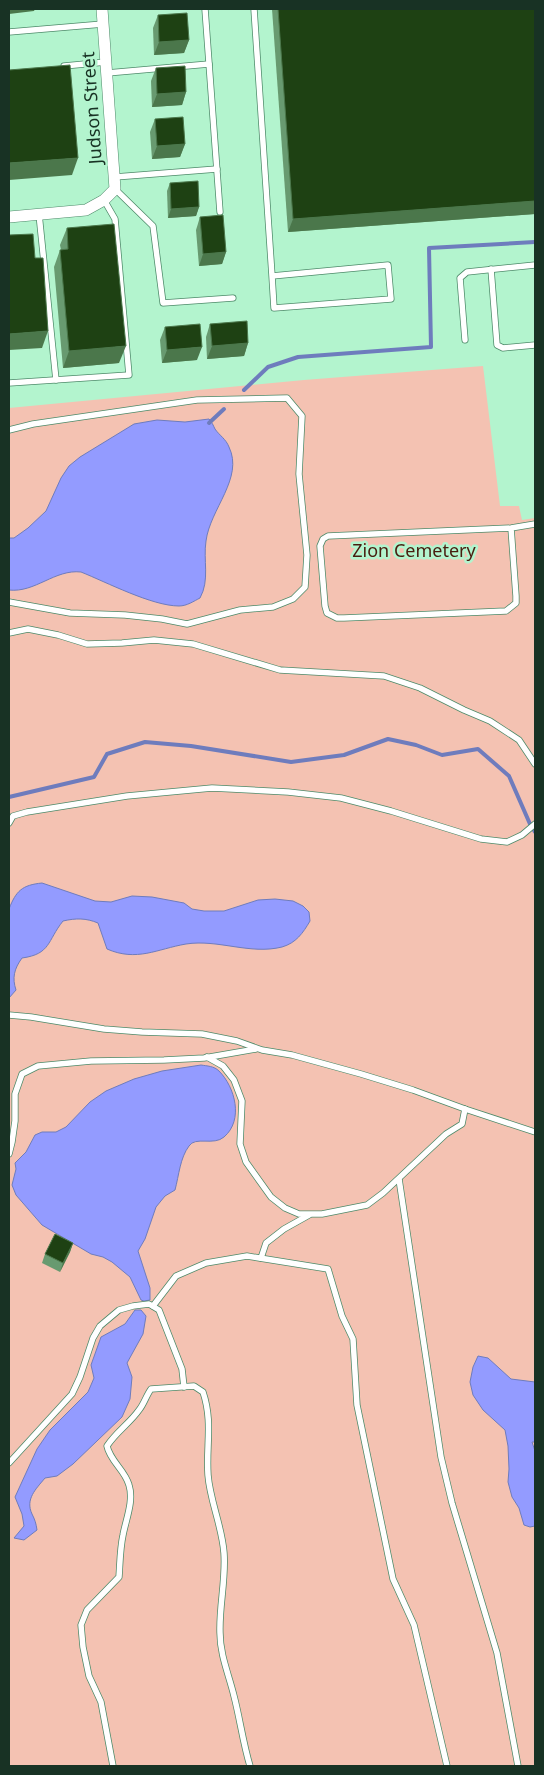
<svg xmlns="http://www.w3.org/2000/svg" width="544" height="1775" font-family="'Noto Sans',sans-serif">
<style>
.green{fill:#f4c2b2}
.water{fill:#939bff;stroke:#6e7cbd}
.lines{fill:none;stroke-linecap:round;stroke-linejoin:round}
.stream{stroke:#6e7cbd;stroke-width:4}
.lane-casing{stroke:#4d8a69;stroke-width:7}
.street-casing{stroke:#4d8a69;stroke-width:12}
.lane{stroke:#fff;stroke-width:5.5}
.street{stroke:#fff;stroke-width:11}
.wall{fill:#689a70}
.shaded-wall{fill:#4b774b}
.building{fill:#1e4113;stroke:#4b774b}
.labels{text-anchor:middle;stroke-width:5;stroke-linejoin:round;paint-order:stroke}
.street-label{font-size:18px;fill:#183224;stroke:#b3f4ce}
.park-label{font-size:18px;fill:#481d0f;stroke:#b3f4ce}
</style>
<rect width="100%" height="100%" fill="#b3f4ce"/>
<path class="green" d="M483 366 500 506H519L522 520 535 518V1766H9V408L304 380Z"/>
<g class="water">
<path d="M209 419C212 422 213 425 215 429 219 435 226 439 229 447 244 478 210 509 206 541 203 560 210 580 200 598 194 601 187 606 179 606 152 606 106 582 81 572 55 569 35 593 9 590V538H14L28 528 46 511 61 478 69 466 80 457 134 424 157 420 185 422Z"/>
<path d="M42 883 95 901 111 902 132 896 152 897 184 903 192 909 204 911H224L258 900 275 899 293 901 303 906 309 912 310 921C303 933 296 943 282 947 250 955 218 939 186 944 157 949 137 962 107 949L98 923C86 918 76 918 63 921 47 941 51 954 22 958 14 969 12 978 16 990L9 998V909C16 891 22 885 42 883Z"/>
<path d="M201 1065C207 1066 214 1066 219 1071 235 1087 244 1120 224 1137 214 1146 195 1136 189 1146 180 1158 179 1175 175 1190L165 1196 156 1207 145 1239 138 1251 150 1288V1300L144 1301 141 1300 130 1277 112 1262 103 1257 91 1254 42 1225 16 1195 12 1185 16 1169 15 1163 26 1152 35 1135 42 1132H56L66 1127 90 1102 106 1091 134 1079 162 1071Z"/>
<path d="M135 1310H141L146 1316 143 1334 127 1363 132 1377 130 1399 122 1417 73 1464 57 1476 45 1478C36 1489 25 1499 32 1514 35 1520 36 1523 37 1530L24 1540 14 1538 24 1526 22 1514 15 1497 37 1449 50 1430 88 1392 94 1378 91 1365 101 1337 125 1324Z"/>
<path d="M478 1356 488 1358 511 1379 535 1382V1442H532L535 1451V1526L530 1527 524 1525 519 1508 512 1497 508 1482 509 1469 508 1446 505 1430 483 1410 473 1395 470 1382 473 1367Z"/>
</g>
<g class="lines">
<g class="stream">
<path d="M244 390 268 367 298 357 431 347 429 248 535 242"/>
<path d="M209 423 224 409"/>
<path d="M9 797 94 777 107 754 145 742 191 746 291 762 344 755 388 739 416 745 442 755 478 749 509 776 530 824 535 832"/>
</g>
<g class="lane-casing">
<g id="lane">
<path d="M205 9 220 212"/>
<path d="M254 9 272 276 274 308 391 299 388 265 272 276"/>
<path d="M9 32 103 24"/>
<path d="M64 66 106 62"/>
<path d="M107 73 209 64"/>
<path d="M115 177 217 169"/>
<path d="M115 189 153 226 163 303 233 298"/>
<path d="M39 214 56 380"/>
<path d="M491 269 497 345 503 348 535 345"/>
<path d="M465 340 460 278 467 272 535 265"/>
<path d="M9 383 129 375 115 219 104 200"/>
<path d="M9 430 33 424 197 400 287 398 302 416 299 474 307 555 305 587 293 599 273 607 240 610 187 624 162 619 125 615 70 613 9 602"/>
<path d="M511 528 516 596V603L506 611 344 618H337L327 613 325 606 320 546 323 539 328 536 511 528 535 524"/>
<path d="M9 633 28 629 58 635 87 644 122 643 154 640 193 644 280 670 384 676 420 688 464 710 490 721 519 740 535 764"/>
<path d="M9 823 13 816 27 812 127 796 212 788 288 792 341 798 391 811 481 839 507 842 522 835 535 824"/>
<path d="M9 1015 31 1017 104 1029 142 1032 202 1034 237 1041 262 1050 292 1055 361 1074 413 1090 465 1109 535 1132"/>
<path d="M207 1057 223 1066 234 1080 242 1101 240 1144 246 1162 271 1197 285 1208 299 1214H322L367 1205 383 1193 446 1134 462 1124 465 1109"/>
<path d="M9 1154 12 1142 15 1121V1094L22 1074 38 1066 91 1061 164 1060 204 1058 256 1049"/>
<path d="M399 1179 441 1457 452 1503 497 1653 518 1766"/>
<path d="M261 1258 266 1243 284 1229 309 1215"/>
<path d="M153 1306 176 1276 206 1263 247 1256 328 1269 342 1316 353 1339 357 1405 393 1579 414 1625 447 1766"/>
<path d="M9 1463 72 1394 80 1377 93 1338 100 1326 119 1310 133 1306 149 1304 159 1310 182 1369 184 1387"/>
<path d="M113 1766 101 1702 89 1676 83 1647 81 1625 87 1610 119 1577C120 1563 120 1549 123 1535 126 1519 134 1501 129 1485 125 1470 110 1461 107 1446 116 1432 130 1423 139 1410 144 1404 146 1396 151 1389L194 1386 203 1392C213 1422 206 1445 208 1475 210 1501 222 1526 224 1553 226 1580 219 1606 220 1633 220 1655 229 1675 234 1696 240 1719 243 1743 250 1766"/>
</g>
</g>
<g class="street-casing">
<path id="street" d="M9 217 86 210 104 200 115 189 102 9"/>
</g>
<use href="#lane" class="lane"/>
<use href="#street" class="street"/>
</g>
<g class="wall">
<path d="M272 9H535V214L288 232Z"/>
<path d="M158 15 189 40 184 53 154 55 153 28Z"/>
<path d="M156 68 186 92 182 105 152 107 151 81Z"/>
<path d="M155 119 185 144 180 157 152 159 150 132Z"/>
<path d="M170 183 199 207 196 216 168 218 167 191Z"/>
<path d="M200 217 226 252 222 264 199 266 196 230Z"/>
<path d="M67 228 119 363 63 368 54 267 60 250H61L60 245Z"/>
<path d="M210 324 248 343 244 356 207 359 206 337Z"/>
<path d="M165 327 197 360 162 363 160 340Z"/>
<path d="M73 1243 70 1252 60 1272 42 1263 45 1254Z"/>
</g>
<g class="shaded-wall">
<path d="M9 9H35L34 11 9 14Z"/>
<path d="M189 40 184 53 154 55 159 42Z"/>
<path d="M186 92 182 105 152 107 157 94Z"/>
<path d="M185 144 180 157 152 159 157 146Z"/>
<path d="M78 158 72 175 9 180V163Z"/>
<path d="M535 201V214L288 232 293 219Z"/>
<path d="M199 207 196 216 168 218 171 209Z"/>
<path d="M226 252 222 264 199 266 203 254Z"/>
<path d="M48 331 42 348 9 350V334Z"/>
<path d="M248 343 244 356 207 359 212 346Z"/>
<path d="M126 346 119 363 63 368 69 351Z"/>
<path d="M202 347 197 360 162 363 167 350Z"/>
<path d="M73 1243 70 1252 60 1272 63 1263Z"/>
</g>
<g class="building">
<path d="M278 9H535V201L293 219Z"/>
<path d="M187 13 189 40 159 42 158 15Z"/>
<path d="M70 65 78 158 9 163V70Z"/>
<path d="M185 66 186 92 157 94 156 68Z"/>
<path d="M183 117 185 144 157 146 155 119Z"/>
<path d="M198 181 199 207 171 209 170 183Z"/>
<path d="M223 215 226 252 203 254 200 217Z"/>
<path d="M114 224 126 346 69 351 60 250 68 249 67 228Z"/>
<path d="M33 234 35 258H43L48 331 9 334V235Z"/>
<path d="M247 321 248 343 212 346 210 324Z"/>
<path d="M200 324 202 347 167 350 165 327Z"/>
<path d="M55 1234 73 1243 63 1263 45 1254Z"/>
</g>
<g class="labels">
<g class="street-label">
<text transform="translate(92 108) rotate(-94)" y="6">Judson Street</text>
</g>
<g class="park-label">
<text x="414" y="557">Zion Cemetery</text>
</g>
</g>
<rect width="544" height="1775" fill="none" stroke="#183224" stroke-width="20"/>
</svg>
